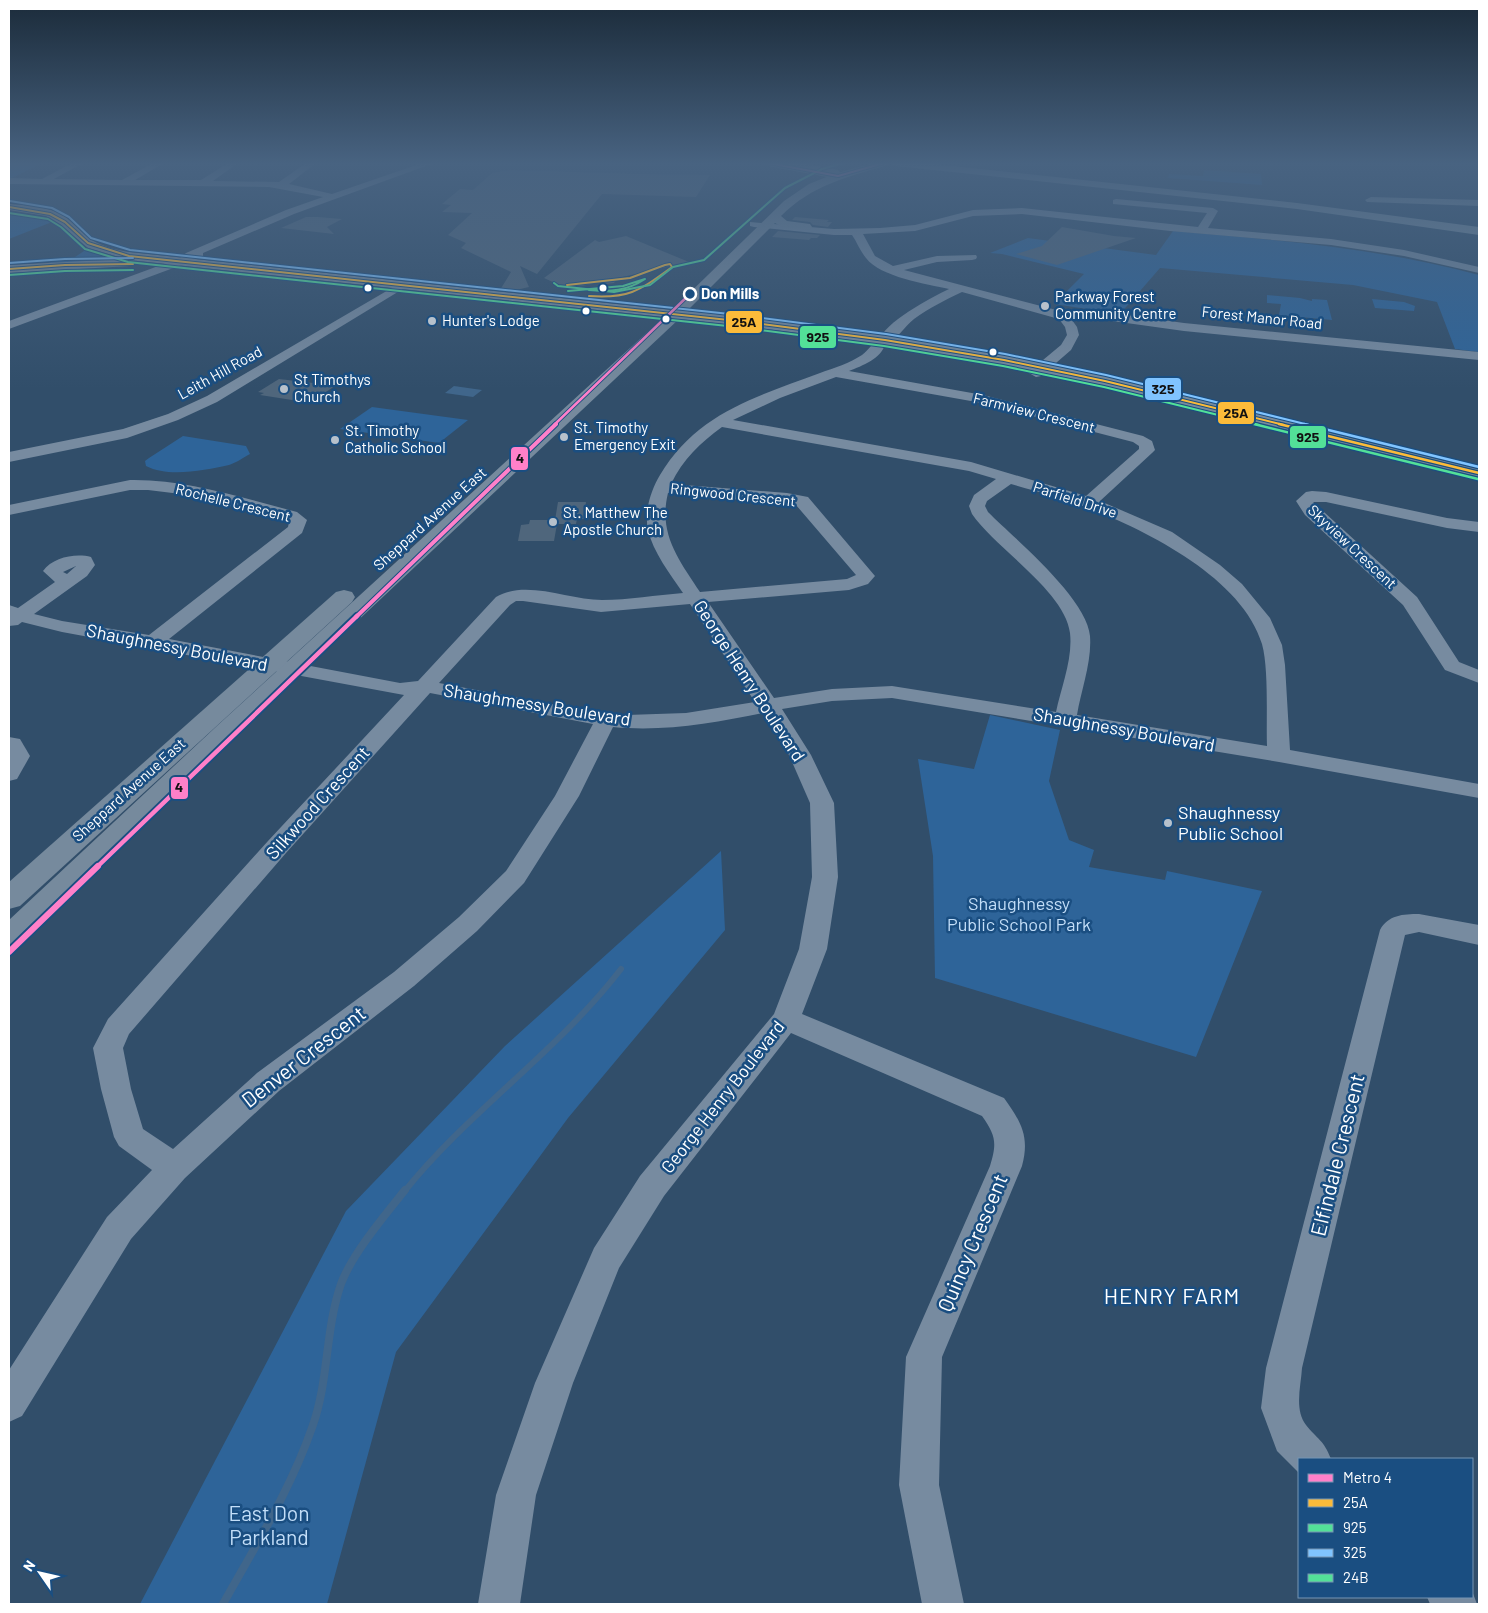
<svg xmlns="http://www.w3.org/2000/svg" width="1488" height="1613" font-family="Barlow,sans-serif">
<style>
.green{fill:#2e6499}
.water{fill:#40668b}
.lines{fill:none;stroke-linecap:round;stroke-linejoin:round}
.stream-far1{stroke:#40668b;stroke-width:6}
.stream{stroke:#40668b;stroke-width:8}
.building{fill:#4f667c}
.minor{fill:#778ba0;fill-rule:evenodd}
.major{fill:#768a9d;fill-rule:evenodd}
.highway{fill:#798ea0;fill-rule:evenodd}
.bus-1-far1-casing{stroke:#1a4e81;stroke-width:4}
.bus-1-casing{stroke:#1a4e81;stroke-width:5}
.bus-2-far1-casing{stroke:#1a4e81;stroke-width:4}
.bus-2-casing{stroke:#1a4e81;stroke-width:5}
.bus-3-far1-casing{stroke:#1a4e81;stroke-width:4}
.bus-3-casing{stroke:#1a4e81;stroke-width:5}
.bus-4-casing{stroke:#1a4e81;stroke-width:4}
.bus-5-casing{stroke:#1a4e81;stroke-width:4}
.bus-1-far1{stroke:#fbbb3a;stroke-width:2}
.bus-1{stroke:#fbbb3a;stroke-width:2.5}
.bus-2-far1{stroke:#53e098;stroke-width:2}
.bus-2{stroke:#53e098;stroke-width:2.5}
.bus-3-far1{stroke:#80c4ff;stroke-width:2}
.bus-3{stroke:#80c4ff;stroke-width:2.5}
.bus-4{stroke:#53e098;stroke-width:2}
.bus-5{stroke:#ff80c5;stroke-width:2}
.metro-1-far3-casing{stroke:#1a4e81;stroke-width:4.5}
.metro-1-far2-casing{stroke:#1a4e81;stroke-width:6}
.metro-1-far1-casing{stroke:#1a4e81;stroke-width:8}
.metro-1-casing{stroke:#1a4e81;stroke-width:10}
.metro-1-far3{stroke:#ff80c9;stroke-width:2.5}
.metro-1-far2{stroke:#ff80c9;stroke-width:4}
.metro-1-far1{stroke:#ff80c9;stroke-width:4.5}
.metro-1{stroke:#ff80c9;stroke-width:6}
.bus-dot{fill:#fff;stroke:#1a4e81;stroke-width:2}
.stop-dot{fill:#1a4e81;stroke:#fff;stroke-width:2.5}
.poi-dot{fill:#b7c1cb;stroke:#1a4e81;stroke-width:2}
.labels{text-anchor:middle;stroke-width:5;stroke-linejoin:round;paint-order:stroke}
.far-stop-label{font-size:15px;font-weight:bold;fill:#fff;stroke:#1a4e81;text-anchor:start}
.far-poi-label{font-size:15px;fill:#fff;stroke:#1a4e81;text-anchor:start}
.far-street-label{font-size:15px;fill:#fff;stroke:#1a4e81}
.street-label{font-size:18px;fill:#fff;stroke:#1a4e81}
.poi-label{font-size:18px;fill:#fff;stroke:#1a4e81;text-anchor:start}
.park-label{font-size:18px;fill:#c3def8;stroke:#1a4e81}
.near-street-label{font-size:21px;fill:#fff;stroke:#1a4e81}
.near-park-label{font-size:21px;fill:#c3def8;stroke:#1a4e81}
.near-neighbourhood-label{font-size:22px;letter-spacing:1px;fill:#fff;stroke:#1a4e81}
.line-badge{stroke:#1a4e81;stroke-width:2}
.pale-badge-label{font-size:14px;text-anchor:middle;font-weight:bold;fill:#111}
</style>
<rect width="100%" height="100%" fill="#314e6a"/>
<g class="green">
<path d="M9 163H42L10 179Z"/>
<path d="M1204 170 1261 174 1262 185 1168 178 1169 174 1203 176Z"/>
<path d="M9 211 52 222 9 239Z"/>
<path d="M1173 231C1277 240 1378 248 1479 275V352L1455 349 1437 302 1353 285 1160 268 1120 314 1054 304 1084 274 1002 254 990 253 1028 238 1156 255Z"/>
<path d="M87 249 105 255 148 263 130 261 47 263 75 257Z"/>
<path d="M1267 295 1300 298 1312 301V299L1327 300 1332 320 1279 315 1281 304 1267 303Z"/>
<path d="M1372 299 1404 302 1415 306 1414 311 1375 308Z"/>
<path d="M372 407 468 420 439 443 340 429Z"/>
<path d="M183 436 246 446 250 454C244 457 236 463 229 465 205 470 169 478 146 466L145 461 149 458Z"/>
<path d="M990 715 1060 730 1049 781 1069 840 1094 850 1089 867 1165 880 1167 871 1262 891 1196 1057 935 978 933 856 918 759 974 769Z"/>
<path d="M721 851 725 930 568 1118 396 1352 327 1604H140L346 1211 505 1046Z"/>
</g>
<path class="water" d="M454 386 482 390 473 397 445 393Z"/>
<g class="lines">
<path class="stream-far1" d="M404 1192C470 1110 557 1052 621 969"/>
<path class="stream" d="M223 1604C256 1545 291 1489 313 1425 329 1379 325 1330 341 1284 352 1254 385 1215 405 1190"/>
</g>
<g class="building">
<path d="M510 170 639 174 710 175 696 197 602 194 537 274 520 266 529 287 516 290H500L511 272 461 248 466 243 448 235 472 213 442 212 451 205 442 204 460 189 473 190 492 173Z"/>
<path d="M306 217H318L342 219 327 227 334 234 281 228Z"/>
<path d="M795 217 829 220 827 222H832L828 227 813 225 810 222 792 220Z"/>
<path d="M1062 227 1114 236 1136 238 1057 265 1016 254 1042 246Z"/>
<path d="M778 231 820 235 817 238H811L809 240 772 237Z"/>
<path d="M626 236 689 262 618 278 614 283 605 284 601 282 568 289 544 278 595 240 599 242Z"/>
<path d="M279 379 322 384 335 386 318 397 301 395 292 400 260 395 264 393 258 392Z"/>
<path d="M558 502H586L584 519H577L576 524H557L554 541H518L521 525 529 524 530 520H555Z"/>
</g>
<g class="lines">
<g class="minor">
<path d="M72 163H83L54 179 122 180 153 163H164L135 180H201L228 163H238L213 181 279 182 306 163H316L289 184 332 194 422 163H434L294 214 203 253V257L9 329V321L180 258 186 253 286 210 323 197 269 187 9 184V178L42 179Z"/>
<path d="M764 163H782L838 173 843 176 838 179 768 166Z"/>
<path d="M1116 199 1213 208 1218 211 1208 228 1331 239 1404 250 1479 267V273L1404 256 1331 245 1170 231 1022 214 973 216 915 231 863 234 875 256 893 266 937 256 976 255 977 257 976 259 972 260 937 262 904 270 1064 312H1105L1184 323 1479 352V360L1184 331 1105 320H1072L1077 327 1079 335 1071 350 1041 376 1036 377 1029 373 1031 370 1061 345 1067 335 1065 327 1059 319 962 292C945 300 929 308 914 319 905 326 895 342 885 344 882 358 862 366 849 371L983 395 1143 436 1152 441 1155 450 1152 453 1100 501 1172 532 1220 565 1242 584 1270 618 1282 645 1285 665 1290 750 1479 784V798L1279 762 892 698 832 701 782 709 811 755 834 803 838 877 827 949 802 1014 1004 1098C1021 1122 1030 1136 1022 1166L942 1357 939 1485 964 1604H922L899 1485 906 1357 990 1166C997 1143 996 1136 982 1116L791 1033 664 1196 619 1268 573 1383 536 1495 520 1604H478L496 1495 535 1383 594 1248 640 1176 774 1014 799 949 812 877 810 803 789 755 763 713C713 723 664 732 613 727L579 796 524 883 477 931 414 986 279 1091 185 1178 131 1239 22 1416 9 1422V1370L107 1217 152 1170 119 1146 114 1137 101 1089 93 1048 108 1019 268 841 404 695 62 632 22 622 18 625 9 626V605L18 608 55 582 43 571C53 557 76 553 91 557L95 565 87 576 34 614 62 621 149 635 288 527 289 522 189 495 148 490H130L9 515V505L130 480C187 479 242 498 297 512L307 520 302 533 169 639 400 683 418 681 496 597C526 579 569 600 602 600 629 600 656 595 683 593 670 574 653 552 648 530 644 511 651 490 660 475 697 413 756 397 820 373 834 368 850 363 862 355 869 350 871 343 879 341 883 323 932 297 949 289 927 284 880 277 866 258 860 251 857 242 852 235H834L754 227 750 226V222L834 229 880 228 915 225 973 210 1022 208 1198 227 1207 213 1113 204V200ZM836 377 982 403 1133 442 1139 446V449L1086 496 971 462 733 420 780 398ZM722 427 969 471 996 479 974 495 969 506 972 514C995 548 1065 591 1070 633 1073 659 1061 688 1056 712L892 686 832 689 774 698 708 602 849 590 868 584 875 576 808 497 787 493 671 484C683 459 700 443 722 427ZM1011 484C1035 491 1060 497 1083 506 1144 529 1242 577 1262 644 1269 670 1266 718 1267 746L1077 715C1081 690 1092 662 1090 636 1087 598 1014 538 988 512L985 506 987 501ZM668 493 796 505 856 575 847 579 700 592C679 560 658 534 668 493ZM76 566 67 574 63 572ZM516 601H523L601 612 690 604 755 702 686 713 627 715 583 710 439 683 510 605ZM430 693 593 724 555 796 506 871 459 917 394 972 257 1073 173 1149 143 1129 131 1089 123 1048 129 1034 286 853Z"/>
<path d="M402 282 406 283 408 285 406 287 217 402 178 420 127 438 9 462V452L123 429 168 414 207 396Z"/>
<path d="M1312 491 1326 492 1447 518 1479 522V532L1447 528 1326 502H1313L1417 597 1459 662 1479 670V683L1445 670 1403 605 1305 515 1296 501 1306 492Z"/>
<path d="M9 737 20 739 30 756 17 779 9 781Z"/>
<path d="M1419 914 1479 925V945L1419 932 1405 935 1302 1368C1301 1386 1294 1409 1306 1425 1317 1439 1324 1440 1331 1459H1299V1473L1277 1451 1261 1408 1266 1368 1380 930C1388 915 1403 914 1419 914Z"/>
<path d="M1472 1591 1477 1604H1430L1427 1597H1472Z"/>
</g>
<g class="major">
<path d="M873 163H889L888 165C847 177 812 185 781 216L787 221 810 224 812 227 810 230 784 228 775 223 687 311C793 322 900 336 1005 355 1164 386 1322 429 1479 468V478C1354 451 1230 414 1104 386 964 354 821 334 679 319L237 734 20 946 9 949V920L219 724 664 317 129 260 88 248 61 225 46 216 9 210V204C25 205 43 206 59 213 72 220 80 232 92 240 103 247 117 250 129 252L672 310 784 201 809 184 834 174Z"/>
<path d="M125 259 131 263 130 266 9 273V265Z"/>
<path d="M344 590 352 592 355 597 352 602 20 906 9 909V882L336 592Z"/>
</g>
<g class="highway">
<path d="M780 163H801L834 169 838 170 843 176 838 179 831 175 785 166Z"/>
<path d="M891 163H924L1297 203 1479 227V235L1297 209 896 166Z"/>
<path d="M1371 197 1479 200V206L1367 202 1365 200Z"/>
</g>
<g class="bus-1-far1-casing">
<g id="bus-1-far1">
<path d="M9 207 50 214 65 222 88 243 129 256 738 321 885 340 1004 360 1105 381 1284 425"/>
<path d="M9 269 65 265 133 264"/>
<path d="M567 285 630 278 665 265 670 264 672 267C640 290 630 299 589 296"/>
</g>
</g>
<g class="bus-1-casing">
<path id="bus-1" d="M1279 424 1479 473"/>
</g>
<g class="bus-2-far1-casing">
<g id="bus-2-far1">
<path d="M9 213 48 219 61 227 85 249 128 262 737 327 884 346 1003 366 1104 387 1259 425"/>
<path d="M9 275 65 271 133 270"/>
<path d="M568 291 623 286 645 279C627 291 610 292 589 290"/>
</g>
</g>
<g class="bus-2-casing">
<path id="bus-2" d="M1254 424 1478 479"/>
</g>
<g class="bus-3-far1-casing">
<g id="bus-3-far1">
<path d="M10 201 52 208 69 217 91 238 130 250 739 315 886 334 1005 354 1106 375 1309 425"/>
<path d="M9 263 65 259 133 258"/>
</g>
</g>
<g class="bus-3-casing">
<path id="bus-3" d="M1304 424 1479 467"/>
</g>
<g class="bus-4-casing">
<path id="bus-4" d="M554 283 558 286 614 292 650 285 673 267 704 260 785 188 822 169 843 163"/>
</g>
<g class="bus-5-casing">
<path id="bus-5" d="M768 163 838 176 884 163"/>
</g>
<use href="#bus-1-far1" class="bus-1-far1"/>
<use href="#bus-1" class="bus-1"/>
<use href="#bus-2-far1" class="bus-2-far1"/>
<use href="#bus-2" class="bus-2"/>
<use href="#bus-3-far1" class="bus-3-far1"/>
<use href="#bus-3" class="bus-3"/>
<use href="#bus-4" class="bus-4"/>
<use href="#bus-5" class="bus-5"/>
<g class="metro-1-far3-casing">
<path id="metro-1-far3" d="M554 425 690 294"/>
</g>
<g class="metro-1-far2-casing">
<path id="metro-1-far2" d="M356 617 556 424"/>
</g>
<g class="metro-1-far1-casing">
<path id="metro-1-far1" d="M97 867 357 616"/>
</g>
<g class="metro-1-casing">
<path id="metro-1" d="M9 952 98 866"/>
</g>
<use href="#metro-1-far3" class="metro-1-far3"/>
<use href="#metro-1-far2" class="metro-1-far2"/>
<use href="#metro-1-far1" class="metro-1-far1"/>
<use href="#metro-1" class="metro-1"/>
</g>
<linearGradient id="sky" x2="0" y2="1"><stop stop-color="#1b2b3a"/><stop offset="0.42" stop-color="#486381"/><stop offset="1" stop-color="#486381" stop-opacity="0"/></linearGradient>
<rect width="1488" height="389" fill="url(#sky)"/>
<g class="bus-dot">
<circle cx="368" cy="288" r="4.5"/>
<circle cx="603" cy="288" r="4.5"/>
<circle cx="586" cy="311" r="4.5"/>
<circle cx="666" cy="319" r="4.5"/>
<circle cx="993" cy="352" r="4.5"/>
</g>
<circle class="stop-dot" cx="690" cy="294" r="6"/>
<g class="poi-dot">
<circle cx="1045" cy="306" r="5"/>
<circle cx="432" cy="321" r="5"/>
<circle cx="284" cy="389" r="5"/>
<circle cx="564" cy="437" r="5"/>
<circle cx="335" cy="440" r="5"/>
<circle cx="553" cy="522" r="5"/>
<circle cx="1168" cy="823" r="5"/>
</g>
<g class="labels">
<g class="far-stop-label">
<text x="701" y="299">Don Mills</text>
</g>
<g class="far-poi-label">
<text x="1055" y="302">Parkway Forest<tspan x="1055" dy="17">Community Centre</tspan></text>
<text x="442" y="326">Hunter's Lodge</text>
<text x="294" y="385">St Timothys<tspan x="294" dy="17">Church</tspan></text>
<text x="574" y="433">St. Timothy<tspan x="574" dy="17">Emergency Exit</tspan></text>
<text x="345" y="436">St. Timothy<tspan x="345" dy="17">Catholic School</tspan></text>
<text x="563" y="518">St. Matthew The<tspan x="563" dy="17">Apostle Church</tspan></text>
</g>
<g class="far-street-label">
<text transform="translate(1262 318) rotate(6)" y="5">Forest Manor Road</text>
<text transform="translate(220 373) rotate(-29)" y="5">Leith Hill Road</text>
<text transform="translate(1034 413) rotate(14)" y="5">Farmview Crescent</text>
<text transform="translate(733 495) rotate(6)" y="5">Ringwood Crescent</text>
<text transform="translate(1075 500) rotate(18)" y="5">Parfield Drive</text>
<text transform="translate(233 503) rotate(14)" y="5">Rochelle Crescent</text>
<text transform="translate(430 519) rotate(-42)" y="5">Sheppard Avenue East</text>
<text transform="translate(1352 547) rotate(43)" y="5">Skyview Crescent</text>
<text transform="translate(129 790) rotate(-42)" y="5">Sheppard Avenue East</text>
</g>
<g class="street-label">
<text transform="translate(177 648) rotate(11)" y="6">Shaughnessy Boulevard</text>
<text transform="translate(749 681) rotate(57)" y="6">George Henry Boulevard</text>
<text transform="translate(537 705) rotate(9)" y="6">Shaughmessy Boulevard</text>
<text transform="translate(1124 730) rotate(10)" y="6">Shaughnessy Boulevard</text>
<text transform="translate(318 803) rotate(-48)" y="6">Silkwood Crescent</text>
<text transform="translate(723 1097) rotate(-52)" y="6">George Henry Boulevard</text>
</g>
<g class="poi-label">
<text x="1178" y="819">Shaughnessy<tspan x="1178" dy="21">Public School</tspan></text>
</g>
<g class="park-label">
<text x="1019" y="910">Shaughnessy<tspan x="1019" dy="21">Public School Park</tspan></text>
</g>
<g class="near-street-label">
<text transform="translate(304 1057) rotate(-38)" y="7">Denver Crescent</text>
<text transform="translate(1338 1155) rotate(-76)" y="7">Elfindale Crescent</text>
<text transform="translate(973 1243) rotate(-67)" y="7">Quincy Crescent</text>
</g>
<g class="near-park-label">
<text x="269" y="1521">East Don<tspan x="269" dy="24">Parkland</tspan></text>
</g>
<g class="near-neighbourhood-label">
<text x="1172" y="1304">HENRY FARM</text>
</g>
</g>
<g class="line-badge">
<rect x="725" y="310" width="38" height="24" rx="5" fill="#fbbb3a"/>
<rect x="799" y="325" width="38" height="24" rx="5" fill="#53e098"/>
<rect x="1144" y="377" width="38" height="24" rx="5" fill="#80c4ff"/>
<rect x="1217" y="401" width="38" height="24" rx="5" fill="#fbbb3a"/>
<rect x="1289" y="425" width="38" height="24" rx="5" fill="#53e098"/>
<rect x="510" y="446" width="19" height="25" rx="5" fill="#ff80c9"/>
<rect x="170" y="776" width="19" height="24" rx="5" fill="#ff80c9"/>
</g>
<g class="pale-badge-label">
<text x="744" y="327">25A</text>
<text x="818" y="342">925</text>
<text x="1163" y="394">325</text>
<text x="1236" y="418">25A</text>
<text x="1308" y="442">925</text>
<text x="520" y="463">4</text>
<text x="179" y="792">4</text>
</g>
<rect width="1488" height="1613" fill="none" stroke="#ffffff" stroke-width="20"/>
<rect x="1298" y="1458" width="175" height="140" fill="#1a4e81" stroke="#7695b3"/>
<rect x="1308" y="1474" width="25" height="8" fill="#ff80c9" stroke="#7695b3"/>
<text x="1343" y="1483" font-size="15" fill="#ffffff">Metro 4</text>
<rect x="1308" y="1499" width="25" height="8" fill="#fbbb3a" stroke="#7695b3"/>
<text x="1343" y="1508" font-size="15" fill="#ffffff">25A</text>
<rect x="1308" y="1524" width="25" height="8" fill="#53e098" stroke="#7695b3"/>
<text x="1343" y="1533" font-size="15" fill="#ffffff">925</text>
<rect x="1308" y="1549" width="25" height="8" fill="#80c4ff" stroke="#7695b3"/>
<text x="1343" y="1558" font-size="15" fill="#ffffff">325</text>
<rect x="1308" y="1574" width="25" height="8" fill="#53e098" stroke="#7695b3"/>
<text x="1343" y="1583" font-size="15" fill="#ffffff">24B</text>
<g transform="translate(40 1573) rotate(304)" stroke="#1a4e81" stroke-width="4" paint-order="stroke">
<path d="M0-4L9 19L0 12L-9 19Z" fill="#ffffff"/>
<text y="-8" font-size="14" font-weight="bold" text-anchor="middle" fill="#ffffff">N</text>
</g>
</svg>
